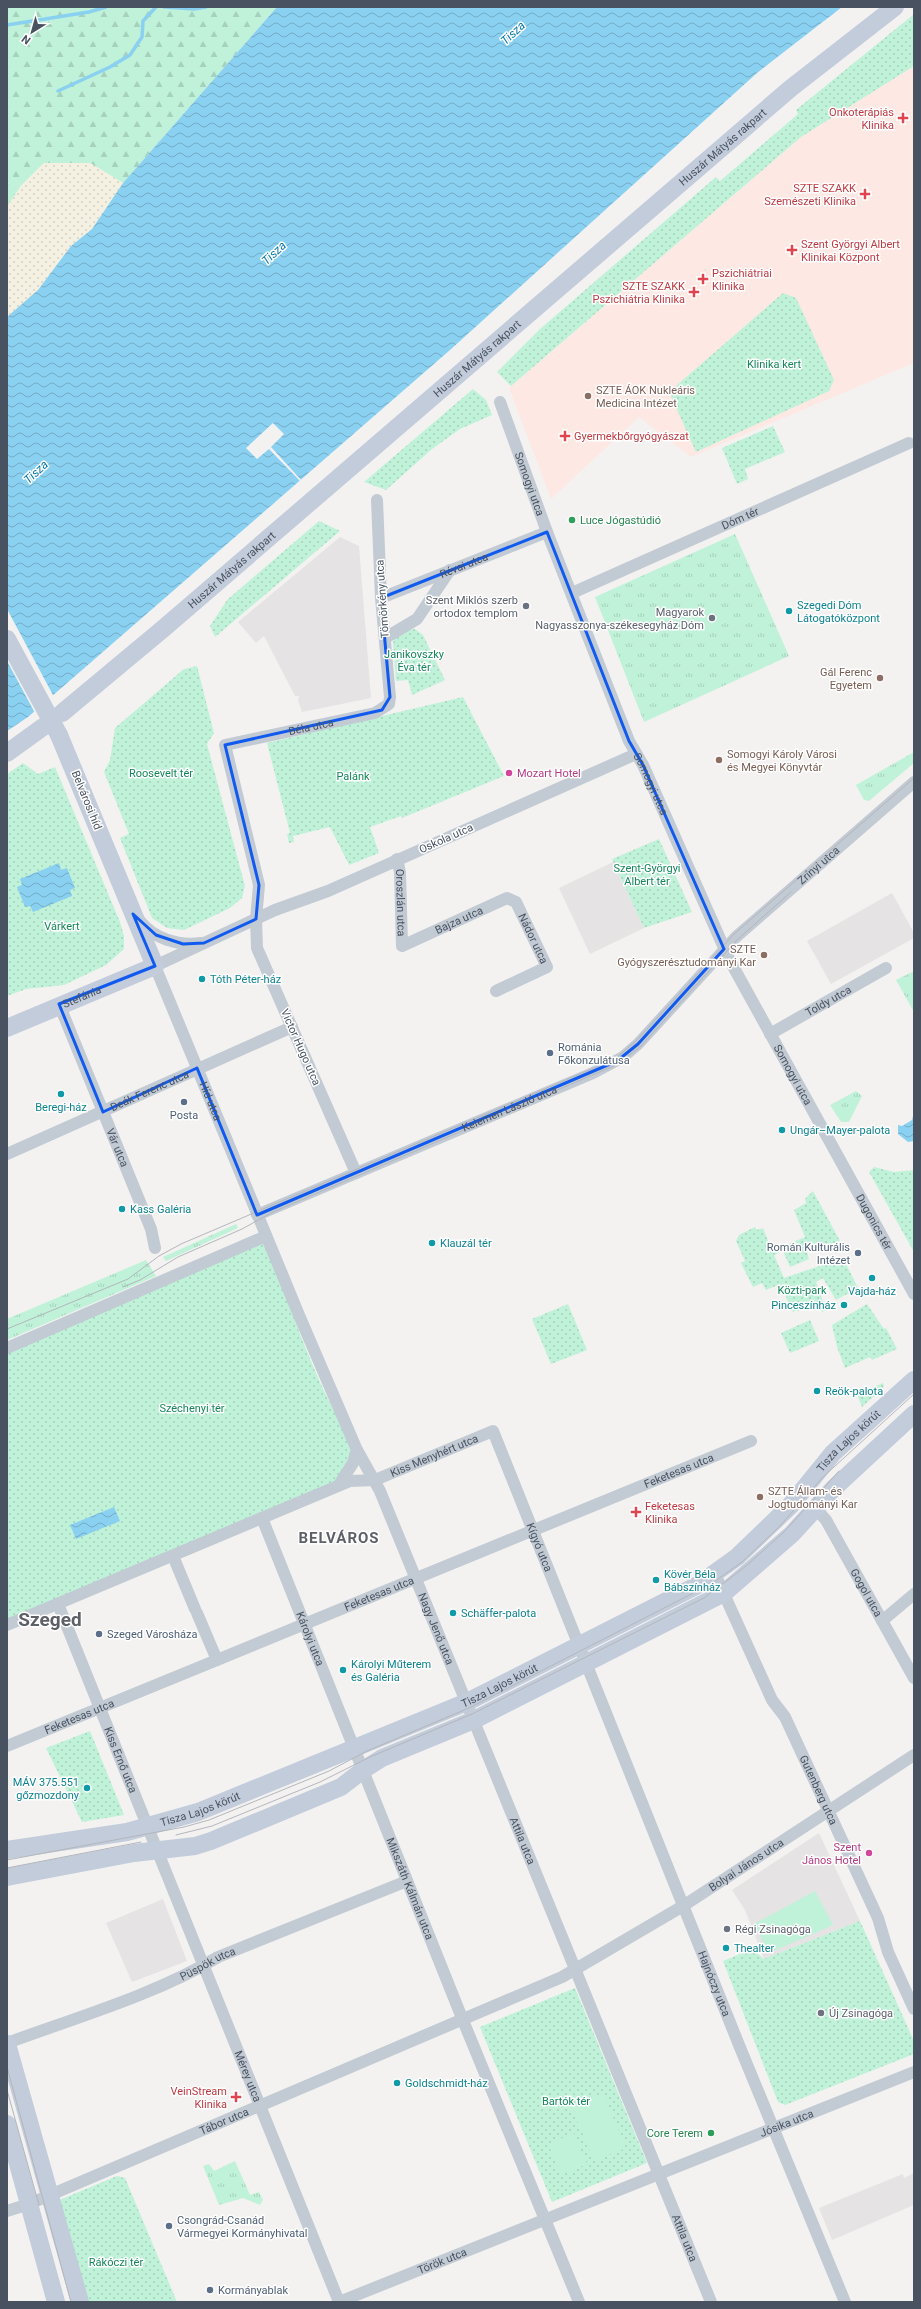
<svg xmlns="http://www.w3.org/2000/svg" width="921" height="2309" font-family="Roboto,sans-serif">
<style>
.education{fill:#e5e3e3}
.medical{fill:#fde8e3}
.grass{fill:url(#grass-tufts)}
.forest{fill:url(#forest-firs)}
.sand{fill:url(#sand-dots)}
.park{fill:url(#park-dots)}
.pitch{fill:#bff2d8}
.water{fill:url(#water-waves)}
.pier{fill:#f4f2f1}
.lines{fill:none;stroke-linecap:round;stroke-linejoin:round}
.stream{stroke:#8ad1f1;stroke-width:3.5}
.street{stroke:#c2cad3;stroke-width:12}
.secondary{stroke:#c3ccdb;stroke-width:18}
.tram{stroke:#b3b6bc;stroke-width:1}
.secondary-bridge{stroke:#c3ccdb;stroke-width:18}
.marked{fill:none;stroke:#105aef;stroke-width:3;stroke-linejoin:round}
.health-dot{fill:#e0444e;stroke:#fff;stroke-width:1.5}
.education-dot{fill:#8d6e63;stroke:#fff;stroke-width:1.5}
.leisure-dot{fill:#2e9e5b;stroke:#fff;stroke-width:1.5}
.worship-dot{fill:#6b7280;stroke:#fff;stroke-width:1.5}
.culture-dot{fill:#0f9aa8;stroke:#fff;stroke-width:1.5}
.hotel-dot{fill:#d1479c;stroke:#fff;stroke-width:1.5}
.service-dot{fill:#5c6f8a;stroke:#fff;stroke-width:1.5}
.labels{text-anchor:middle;stroke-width:3;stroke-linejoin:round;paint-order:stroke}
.health-label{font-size:11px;fill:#be3a42;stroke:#fff;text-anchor:end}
.street-label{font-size:11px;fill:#485260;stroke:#fff}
.park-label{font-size:11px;fill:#138759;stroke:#fff}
.education-label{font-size:11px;fill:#785e54;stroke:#fff;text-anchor:start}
.leisure-label{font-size:11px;fill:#27864d;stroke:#fff;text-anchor:start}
.worship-label{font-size:11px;fill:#5b616d;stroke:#fff;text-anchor:end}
.culture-label{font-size:11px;fill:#0d838f;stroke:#fff;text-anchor:start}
.hotel-label{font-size:11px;fill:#b23c85;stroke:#fff;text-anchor:start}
.service-label{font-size:11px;fill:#4e5e75;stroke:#fff;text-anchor:start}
.water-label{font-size:12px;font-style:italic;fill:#067aae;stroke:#fff}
.district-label{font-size:15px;font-weight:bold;letter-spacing:1px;fill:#5d6167;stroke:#fff}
.town-label{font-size:19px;font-weight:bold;fill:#5d6167;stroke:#fff}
</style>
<defs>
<pattern id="grass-tufts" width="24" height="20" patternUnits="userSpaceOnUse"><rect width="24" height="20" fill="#bff2d8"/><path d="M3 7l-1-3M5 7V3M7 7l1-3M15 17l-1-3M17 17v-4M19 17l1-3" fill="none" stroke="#a6d1bc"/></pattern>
<pattern id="forest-firs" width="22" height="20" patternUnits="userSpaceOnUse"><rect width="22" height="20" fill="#bff2d8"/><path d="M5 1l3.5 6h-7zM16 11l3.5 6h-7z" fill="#a6d1bc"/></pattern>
<pattern id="sand-dots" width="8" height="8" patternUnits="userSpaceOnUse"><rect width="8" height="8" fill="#f5f1e2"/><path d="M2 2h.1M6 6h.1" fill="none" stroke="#d4d1c4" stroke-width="1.8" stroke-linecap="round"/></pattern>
<pattern id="park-dots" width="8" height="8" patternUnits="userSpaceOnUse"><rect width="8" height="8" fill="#bff2d8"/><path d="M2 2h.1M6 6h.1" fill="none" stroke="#a6d1bc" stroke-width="1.8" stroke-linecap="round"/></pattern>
<pattern id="water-waves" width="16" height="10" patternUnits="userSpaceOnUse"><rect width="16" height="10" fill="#8ad1f1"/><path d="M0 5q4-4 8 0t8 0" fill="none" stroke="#73acc7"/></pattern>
</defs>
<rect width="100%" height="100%" fill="#f4f2f1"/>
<g class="education">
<path d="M340 537 359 546 371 698 302 712 298 700 299 696H295L264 636 256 643 238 622Z"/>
<path d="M613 862 644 928 590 954 559 888Z"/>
<path d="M892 893 914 933V938L831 984 807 941Z"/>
<path d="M819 1833 860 1921 764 1959 745 1910 732 1890Z"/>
<path d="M163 1899 187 1961 132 1982 106 1923Z"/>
<path d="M914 2173V2205L832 2240 819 2208 903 2174 904 2178Z"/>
</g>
<path class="medical" d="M912 67 914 72V363L691 457 639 417 551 499 509 388 801 137Z"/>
<g class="grass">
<path d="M7 172 21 186 7 207Z"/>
<path d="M735 534 789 656 644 722 595 597Z"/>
<path d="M914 752V763L869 801 864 800 856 785Z"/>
<path d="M914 971V1012L896 980Z"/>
<path d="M856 1091 862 1096 849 1122H841L830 1105Z"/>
<path d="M236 1224 238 1228 166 1261 163 1257Z"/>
<path d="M146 1260 156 1276 7 1340V1319Z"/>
<path d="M235 2161 250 2195 259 2192 263 2200 260 2205 243 2198 219 2205 203 2166 209 2164 214 2171Z"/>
</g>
<path class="forest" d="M7 7H277L123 183 90 163H44L21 186 7 172Z"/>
<path class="sand" d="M44 163H90L123 183 92 229 71 246 38 290 7 317V207L21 186Z"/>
<g class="park">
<path d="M914 14V66L801 137 511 386 497 372 540 329 716 177 720 181 798 114 796 110Z"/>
<path d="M783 293 796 298 834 380 829 391 696 452 669 392Z"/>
<path d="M473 389 486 400 492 415 460 429 432 449 386 490 364 482Z"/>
<path d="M773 426 785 452 745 469 748 479 737 484 722 448Z"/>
<path d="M319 521 340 531 215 637 210 626 227 600Z"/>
<path d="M415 629 423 635 445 680 412 695 408 680 396 681 393 643 395 635 405 630Z"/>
<path d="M197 666 214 733 207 744 245 886 242 898 230 908 184 930 167 928 152 918 120 838 129 834 104 772 110 760 115 728 184 669Z"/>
<path d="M463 697 504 776 402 818 401 816 370 827 379 853 349 865 330 827 293 836 294 842 289 843 287 834 290 833 267 743Z"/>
<path d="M23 763 38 774 55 767 120 922 124 936V949L106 965 64 985 26 989 7 996V774Z"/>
<path d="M659 839 692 912 644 928 612 859Z"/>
<path d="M874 1167 894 1172 914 1170V1252L869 1172Z"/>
<path d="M813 1191 840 1241 807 1252 809 1259 790 1267 783 1251 774 1255 784 1278 843 1258 858 1288 836 1300 823 1278 816 1282 826 1310 822 1312 821 1304 793 1312 780 1284 766 1290 762 1283 753 1287 741 1263 745 1261 736 1241 739 1235 755 1227 757 1230 763 1228 772 1251 805 1237 794 1210 806 1203 805 1199Z"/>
<path d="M266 1236C284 1290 302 1345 327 1397 336 1415 347 1433 357 1450L338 1486 7 1625V1348Z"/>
<path d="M568 1304 587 1350 551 1364 532 1319Z"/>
<path d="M867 1304 884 1329 886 1328 897 1349 872 1360 870 1357 845 1368 837 1347 832 1325Z"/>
<path d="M810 1320 819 1341 790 1353 781 1333Z"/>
<path d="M883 1383 884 1387 862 1407 857 1394Z"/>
<path d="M90 1731 124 1815 82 1822 46 1748Z"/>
<path d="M860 1921 914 2041V2054L785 2105 778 2102 723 1961 752 1949 764 1959Z"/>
<path d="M575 1988 647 2163 552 2202 480 2027Z"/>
<path d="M117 2176 125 2178 177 2302H86L57 2201Z"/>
</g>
<g class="pitch">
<path d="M815 1891 833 1925 769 1953 754 1924Z"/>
<path d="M603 2093 626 2148 594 2161 571 2106Z"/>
<path d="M574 2133 587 2164 561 2175 548 2144Z"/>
</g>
<g class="water">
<path d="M277 7H842L757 73 450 350 28 717 7 731V317L38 290 71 246 92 229 123 183Z"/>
<path d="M59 863 61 870 67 868 75 888 70 890 72 896 33 912 30 906 25 907 17 887 22 885 20 879Z"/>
<path d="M913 1116 914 1141 908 1142 898 1134V1125L902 1126 912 1120Z"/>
<path d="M114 1507 120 1521 76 1539 70 1525Z"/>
</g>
<g class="pier">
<path d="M273 423 284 434 271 447 302 481 301 482 269 449 257 459 246 448Z"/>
<path d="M7 609 54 697 35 713 7 661Z"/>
</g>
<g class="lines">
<g class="stream">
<path d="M164 7 194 9 206 7"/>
<path d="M7 25 89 12 106 7"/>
<path d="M58 91 110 67 130 55 142 37 143 21 156 7"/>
</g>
<g class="street">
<path id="s1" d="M500 402 547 532 629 741 643 765 729 959 914 1294"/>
<path id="s2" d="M572 593 909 443"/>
<path id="s3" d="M381 598 547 532"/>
<path d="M385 638 417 619 450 570"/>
<path id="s4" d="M636 754 328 891 275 910 155 966 299 1315 357 1450 380 1491 711 2302"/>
<path id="s5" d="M397 859 400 872 402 946 507 898 516 902 547 967 496 991"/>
<path d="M139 920C154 939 178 946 201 943"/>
<path id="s6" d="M59 1004 151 1229 155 1248"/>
<path id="s7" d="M770 1034 886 968"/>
<path id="s8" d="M7 1154 292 1027"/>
<path id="s9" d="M356 1173 257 948 256 919 259 885 225 745 375 713 389 704 390 697 381 598 377 500"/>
<path id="s10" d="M257 1215 593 1073 623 1057 638 1044 736 937 914 782"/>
<path d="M7 1348 266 1236"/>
<path d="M339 1485 353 1463 357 1450"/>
<path id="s11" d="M816 1509 826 1520 914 1678"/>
<path id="s12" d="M262 1518 462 2018 579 2302"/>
<path d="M173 1556 195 1609"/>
<path id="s13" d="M715 1574 772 1700 785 1717 878 1918 888 1952 914 2009"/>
<path id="s14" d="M58 1604 339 2302"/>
<path d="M197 1613 217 1660"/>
<path d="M882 1621 914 1594"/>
<path id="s15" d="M7 1625 350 1481 375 1480 493 1431 739 2045 845 2302"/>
<path id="s16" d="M7 1746 751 1441"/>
<path id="s17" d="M7 2043C75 2018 157 1994 218 1957L407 1881"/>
<path id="s18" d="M7 2211 29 2204 562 1977 683 1906 914 1755"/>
<path id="s19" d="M339 2302 914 2072"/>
</g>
<g class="secondary">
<path id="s20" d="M62 713 164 628 791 88 895 7"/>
<path d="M7 753 43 727"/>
<path id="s21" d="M7 1028 155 966 59 735"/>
<path id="s22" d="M7 1850 127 1832 198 1812 467 1702 698 1585 737 1557 790 1506 833 1453 914 1380"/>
<path d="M7 1877 134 1853 195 1846 211 1841 341 1787 363 1770 382 1758 474 1720 724 1593 792 1534 834 1488 914 1414"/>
<path d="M7 2044 80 2302"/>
<path d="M7 2124 56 2302"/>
</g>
<g class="tram">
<path d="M123 1287 140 1280 178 1257 242 1229 273 1212 618 1064 641 1046 737 940 791 892"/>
<path d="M7 1329 128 1279 159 1256 181 1244 615 1059 636 1041 734 934 914 778"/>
<path d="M176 1835 212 1826 320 1782 370 1757 472 1714 704 1598 746 1566 784 1532 839 1471"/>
<path d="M7 1860 184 1827 209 1820 329 1771 367 1751 469 1708 711 1584 742 1562 779 1527 823 1477 914 1394"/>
<path d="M7 1868 141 1842"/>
<path d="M7 2067 71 2302"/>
<path d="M7 2090 39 2205"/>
</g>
<path class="secondary-bridge" d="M7 639 59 735"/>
</g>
<path class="marked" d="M547 532 629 741 643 765 724 949 638 1044 617 1061 257 1215 197 1068 103 1112 59 1004 155 966 133 914 156 935 183 944 204 943 256 919 259 885 225 745 382 710 390 697 381 598Z"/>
<g class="health-dot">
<path d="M901 112h4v4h4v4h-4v4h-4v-4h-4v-4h4z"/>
<path d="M863 188h4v4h4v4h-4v4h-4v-4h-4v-4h4z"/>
<path d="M790 244h4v4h4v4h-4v4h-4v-4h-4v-4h4z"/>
<path d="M701 273h4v4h4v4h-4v4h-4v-4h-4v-4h4z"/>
<path d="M692 286h4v4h4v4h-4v4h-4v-4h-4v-4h4z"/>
<path d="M563 430h4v4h4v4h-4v4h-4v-4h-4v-4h4z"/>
<path d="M634 1506h4v4h4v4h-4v4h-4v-4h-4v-4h4z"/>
<path d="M234 2091h4v4h4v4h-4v4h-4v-4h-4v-4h4z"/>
</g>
<g class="education-dot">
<circle cx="588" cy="396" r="4"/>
<circle cx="880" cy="678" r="4"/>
<circle cx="719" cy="760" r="4"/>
<circle cx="764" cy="955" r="4"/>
<circle cx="760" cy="1497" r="4"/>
</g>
<g class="leisure-dot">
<circle cx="572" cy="520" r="4"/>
<circle cx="711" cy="2133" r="4"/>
</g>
<g class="worship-dot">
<circle cx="526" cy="606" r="4"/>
<circle cx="712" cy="618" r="4"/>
<circle cx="727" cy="1929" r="4"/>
<circle cx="821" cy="2013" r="4"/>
</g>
<g class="culture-dot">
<circle cx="789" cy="611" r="4"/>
<circle cx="202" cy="979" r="4"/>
<circle cx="61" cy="1094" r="4"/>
<circle cx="782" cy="1130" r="4"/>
<circle cx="122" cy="1209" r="4"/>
<circle cx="432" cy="1243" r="4"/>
<circle cx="872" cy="1278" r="4"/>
<circle cx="844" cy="1305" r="4"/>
<circle cx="817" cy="1391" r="4"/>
<circle cx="656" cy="1580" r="4"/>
<circle cx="453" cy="1613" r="4"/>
<circle cx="343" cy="1670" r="4"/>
<circle cx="87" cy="1788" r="4"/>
<circle cx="726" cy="1948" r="4"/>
<circle cx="397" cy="2083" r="4"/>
</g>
<g class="hotel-dot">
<circle cx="509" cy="773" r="4"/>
<circle cx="869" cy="1853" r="4"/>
</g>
<g class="service-dot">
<circle cx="550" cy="1053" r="4"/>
<circle cx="184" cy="1102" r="4"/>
<circle cx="858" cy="1253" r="4"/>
<circle cx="99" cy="1634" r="4"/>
<circle cx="169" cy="2226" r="4"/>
<circle cx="210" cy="2290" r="4"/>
</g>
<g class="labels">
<g class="health-label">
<text x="894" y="116">Onkoterápiás<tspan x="894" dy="13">Klinika</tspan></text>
<text x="856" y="192">SZTE SZAKK<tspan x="856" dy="13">Szemészeti Klinika</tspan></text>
<text x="801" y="248" text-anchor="start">Szent Györgyi Albert<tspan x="801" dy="13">Klinikai Központ</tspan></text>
<text x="712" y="277" text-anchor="start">Pszichiátriai<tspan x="712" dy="13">Klinika</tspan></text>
<text x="685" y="290">SZTE SZAKK<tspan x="685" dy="13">Pszichiátria Klinika</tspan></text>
<text x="574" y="440" text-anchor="start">Gyermekbőrgyógyászat</text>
<text x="645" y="1510" text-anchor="start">Feketesas<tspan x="645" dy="13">Klinika</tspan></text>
<text x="227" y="2095">VeinStream<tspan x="227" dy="13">Klinika</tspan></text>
</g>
<g class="street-label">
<text dy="4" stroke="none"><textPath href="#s20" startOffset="870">Huszár Mátyás rakpart</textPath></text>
<text dy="4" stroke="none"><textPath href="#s20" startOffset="546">Huszár Mátyás rakpart</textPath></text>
<text dy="4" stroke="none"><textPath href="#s1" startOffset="87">Somogyi utca</textPath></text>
<text dy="4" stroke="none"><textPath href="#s2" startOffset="184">Dóm tér</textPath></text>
<text dy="4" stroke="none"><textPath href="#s3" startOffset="89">Révai utca</textPath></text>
<text dy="4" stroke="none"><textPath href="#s20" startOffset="222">Huszár Mátyás rakpart</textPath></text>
<text transform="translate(382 599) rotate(-94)" y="4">Tömörkény utca</text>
<text dy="4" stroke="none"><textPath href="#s9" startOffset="541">Béla utca</textPath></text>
<text dy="4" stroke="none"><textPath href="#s1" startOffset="411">Somogyi utca</textPath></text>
<text transform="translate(87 800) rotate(68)" y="4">Belvárosi híd</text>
<text transform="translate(446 838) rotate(-24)" y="4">Oskola utca</text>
<text dy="4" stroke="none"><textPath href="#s10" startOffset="673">Zrínyi utca</textPath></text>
<text dy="4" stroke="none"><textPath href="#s5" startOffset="44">Oroszlán utca</textPath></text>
<text dy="4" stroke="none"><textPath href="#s5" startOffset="150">Bajza utca</textPath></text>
<text dy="4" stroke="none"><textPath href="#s5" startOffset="253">Nádor utca</textPath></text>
<text dy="4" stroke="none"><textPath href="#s21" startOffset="81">Stefánia</textPath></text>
<text dy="4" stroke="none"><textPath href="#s7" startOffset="67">Toldy utca</textPath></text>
<text transform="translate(301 1047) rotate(66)" y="4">Victor Hugo utca</text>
<text dy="4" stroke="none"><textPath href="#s1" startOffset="735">Somogyi utca</textPath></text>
<text dy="4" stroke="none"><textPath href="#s8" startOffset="156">Deák Ferenc utca</textPath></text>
<text dy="4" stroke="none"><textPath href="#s4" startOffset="672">Híd utca</textPath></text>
<text dy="4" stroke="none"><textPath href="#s10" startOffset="274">Kelemen László utca</textPath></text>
<text dy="4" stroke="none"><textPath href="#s6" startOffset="155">Vár utca</textPath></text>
<text dy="4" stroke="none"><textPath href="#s1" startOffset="903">Dugonics tér</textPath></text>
<text dy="4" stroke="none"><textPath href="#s22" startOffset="954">Tisza Lajos körút</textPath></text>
<text dy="4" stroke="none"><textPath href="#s15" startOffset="461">Kiss Menyhért utca</textPath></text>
<text dy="4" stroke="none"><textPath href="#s16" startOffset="726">Feketesas utca</textPath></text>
<text dy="4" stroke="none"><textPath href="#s15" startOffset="650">Kígyó utca</textPath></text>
<text dy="4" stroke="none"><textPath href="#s11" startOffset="98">Gogol utca</textPath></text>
<text dy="4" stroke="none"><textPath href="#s16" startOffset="402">Feketesas utca</textPath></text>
<text dy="4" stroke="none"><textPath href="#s4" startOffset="1246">Nagy Jenő utca</textPath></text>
<text dy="4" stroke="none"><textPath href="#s12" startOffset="130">Károlyi utca</textPath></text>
<text dy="4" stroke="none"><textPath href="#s22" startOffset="522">Tisza Lajos körút</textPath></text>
<text dy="4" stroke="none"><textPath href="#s16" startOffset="78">Feketesas utca</textPath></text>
<text dy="4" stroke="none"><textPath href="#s14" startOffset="168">Kiss Ernő utca</textPath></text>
<text dy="4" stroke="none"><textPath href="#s13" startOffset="240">Gutenberg utca</textPath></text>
<text dy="4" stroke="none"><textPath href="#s22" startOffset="198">Tisza Lajos körút</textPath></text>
<text dy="4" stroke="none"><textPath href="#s4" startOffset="1475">Attila utca</textPath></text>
<text dy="4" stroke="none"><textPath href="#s18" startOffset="818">Bolyai János utca</textPath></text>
<text dy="4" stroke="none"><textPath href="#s12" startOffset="399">Mikszáth Kálmán utca</textPath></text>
<text dy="4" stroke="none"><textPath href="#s17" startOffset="216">Püspök utca</textPath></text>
<text dy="4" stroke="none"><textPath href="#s15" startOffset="1120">Hajnóczy utca</textPath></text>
<text dy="4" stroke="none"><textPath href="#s14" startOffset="509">Mérey utca</textPath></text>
<text dy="4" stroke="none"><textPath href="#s18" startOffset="235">Tábor utca</textPath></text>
<text dy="4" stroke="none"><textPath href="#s19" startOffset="482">Jósika utca</textPath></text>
<text dy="4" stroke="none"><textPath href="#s4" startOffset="1904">Attila utca</textPath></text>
<text dy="4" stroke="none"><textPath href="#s19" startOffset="111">Török utca</textPath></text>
</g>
<g class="park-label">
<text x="774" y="368">Klinika kert</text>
<text x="414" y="658">Janikovszky<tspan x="414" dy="13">Éva tér</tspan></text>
<text x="161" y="777">Roosevelt tér</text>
<text x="353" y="780">Palánk</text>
<text x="647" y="872">Szent-Györgyi<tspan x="647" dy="13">Albert tér</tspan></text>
<text x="62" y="930">Várkert</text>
<text x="802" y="1294">Közti-park</text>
<text x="192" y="1412">Széchenyi tér</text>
<text x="566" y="2105">Bartók tér</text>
<text x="116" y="2266">Rákóczi tér</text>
</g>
<g class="education-label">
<text x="596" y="394">SZTE ÁOK Nukleáris<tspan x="596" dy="13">Medicina Intézet</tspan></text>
<text x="872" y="676" text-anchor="end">Gál Ferenc<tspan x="872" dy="13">Egyetem</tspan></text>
<text x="727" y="758">Somogyi Károly Városi<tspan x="727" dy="13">és Megyei Könyvtár</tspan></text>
<text x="756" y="953" text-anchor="end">SZTE<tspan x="756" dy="13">Gyógyszerésztudományi Kar</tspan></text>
<text x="768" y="1495">SZTE Állam- és<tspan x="768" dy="13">Jogtudományi Kar</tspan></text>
</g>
<g class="leisure-label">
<text x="580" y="524">Luce Jógastúdió</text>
<text x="703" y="2137" text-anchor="end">Core Terem</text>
</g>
<g class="worship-label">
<text x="518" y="604">Szent Miklós szerb<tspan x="518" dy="13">ortodox templom</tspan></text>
<text x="704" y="616">Magyarok<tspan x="704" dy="13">Nagyasszonya-székesegyház Dóm</tspan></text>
<text x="735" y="1933" text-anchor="start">Régi Zsinagóga</text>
<text x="829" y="2017" text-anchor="start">Új Zsinagóga</text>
</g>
<g class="culture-label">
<text x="797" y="609">Szegedi Dóm<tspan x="797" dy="13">Látogatóközpont</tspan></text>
<text x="210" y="983">Tóth Péter-ház</text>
<text x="61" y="1111" text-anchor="middle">Beregi-ház</text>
<text x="790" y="1134">Ungár–Mayer-palota</text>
<text x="130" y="1213">Kass Galéria</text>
<text x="440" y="1247">Klauzál tér</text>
<text x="872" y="1295" text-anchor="middle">Vajda-ház</text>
<text x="836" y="1309" text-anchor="end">Pinceszínház</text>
<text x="825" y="1395">Reök-palota</text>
<text x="664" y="1578">Kövér Béla<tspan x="664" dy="13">Bábszínház</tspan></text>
<text x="461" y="1617">Schäffer-palota</text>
<text x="351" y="1668">Károlyi Műterem<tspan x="351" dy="13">és Galéria</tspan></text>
<text x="79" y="1786" text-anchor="end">MÁV 375.551<tspan x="79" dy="13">gőzmozdony</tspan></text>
<text x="734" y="1952">Thealter</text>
<text x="405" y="2087">Goldschmidt-ház</text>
</g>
<g class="hotel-label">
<text x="517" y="777">Mozart Hotel</text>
<text x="861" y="1851" text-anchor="end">Szent<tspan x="861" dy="13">János Hotel</tspan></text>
</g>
<g class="service-label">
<text x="558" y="1051">Románia<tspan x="558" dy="13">Főkonzulátusa</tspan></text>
<text x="184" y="1119" text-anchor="middle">Posta</text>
<text x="850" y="1251" text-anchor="end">Román Kulturális<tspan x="850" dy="13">Intézet</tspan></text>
<text x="107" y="1638">Szeged Városháza</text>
<text x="177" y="2224">Csongrád-Csanád<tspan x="177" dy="13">Vármegyei Kormányhivatal</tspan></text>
<text x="218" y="2294">Kormányablak</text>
</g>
<g class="water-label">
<text transform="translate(513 33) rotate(-43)" y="4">Tisza</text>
<text transform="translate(274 253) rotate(-43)" y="4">Tisza</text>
<text transform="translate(36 472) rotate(-43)" y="4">Tisza</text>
</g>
<g class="district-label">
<text x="339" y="1543">BELVÁROS</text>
</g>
<g class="town-label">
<text x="50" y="1626">Szeged</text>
</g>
</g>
<rect width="921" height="2309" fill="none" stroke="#485260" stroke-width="16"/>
<g transform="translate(32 32) rotate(217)" stroke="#ffffff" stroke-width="3" paint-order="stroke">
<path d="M0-3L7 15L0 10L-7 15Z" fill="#485260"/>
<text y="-6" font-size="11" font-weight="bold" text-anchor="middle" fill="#485260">N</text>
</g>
</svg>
